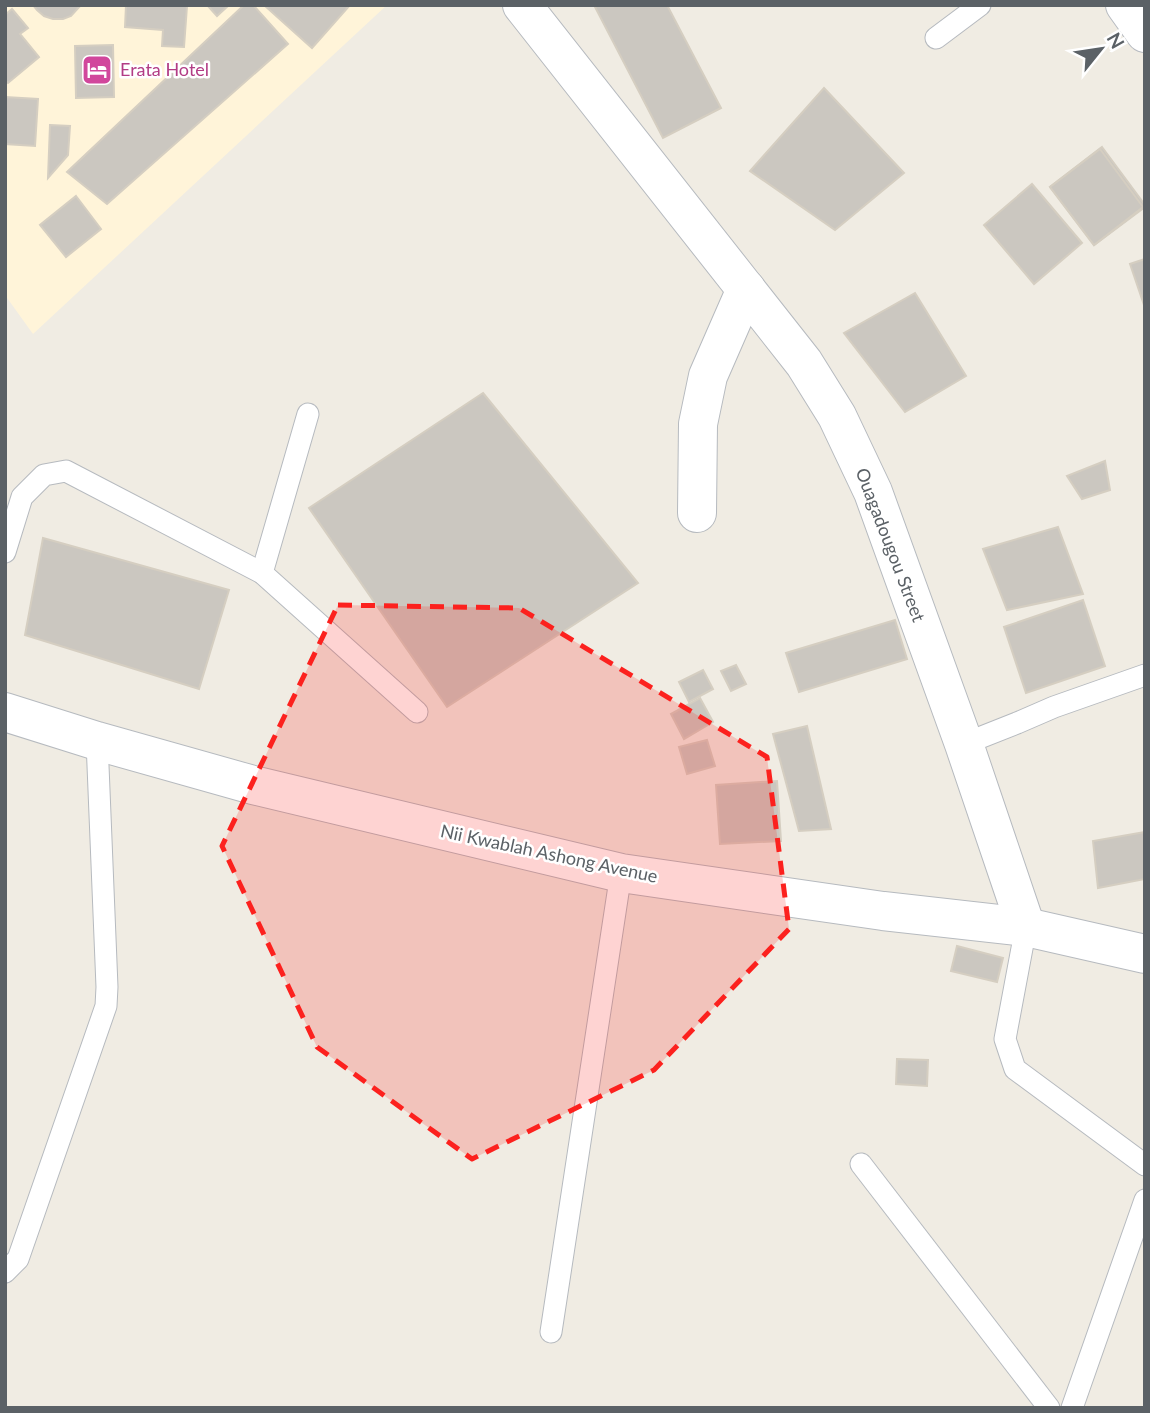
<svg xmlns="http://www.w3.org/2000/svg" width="1150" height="1413" font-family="Lato,sans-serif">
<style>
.commercial{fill:#fff4d9}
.building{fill:#cbc7c0;stroke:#d5cec1;stroke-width:2}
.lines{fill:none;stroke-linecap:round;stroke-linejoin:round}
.service-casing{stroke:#b6babf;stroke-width:23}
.minor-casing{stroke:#b6babf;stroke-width:40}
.secondary-casing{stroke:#b7bbc1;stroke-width:40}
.service{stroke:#fff;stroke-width:21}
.minor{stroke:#fff;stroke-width:38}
.secondary{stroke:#fff;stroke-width:38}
.marked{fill:#fc211e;fill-opacity:0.2;stroke:#fc211e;stroke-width:5;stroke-dasharray:14 9;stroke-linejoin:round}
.labels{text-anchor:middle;stroke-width:5;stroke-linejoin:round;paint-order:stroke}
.hotel-label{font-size:18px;fill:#b23c85;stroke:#fff;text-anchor:start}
.street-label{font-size:18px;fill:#5b6166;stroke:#fff}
</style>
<rect width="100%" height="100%" fill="#f0ece3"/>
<path class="commercial" d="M5 5H387L33 334 5 295Z"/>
<g class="building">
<path d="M33 5H81L71 16 63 19H53L44 16 37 10Z"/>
<path d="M126 5 187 6 184 47 162 46 163 30 125 27Z"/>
<path d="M207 5H229L217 16Z"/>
<path d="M244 5H253L288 44 107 204 67 172Z"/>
<path d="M264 5H350L312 48Z"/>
<path d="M594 5H667L721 108 663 138Z"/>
<path d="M12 9 28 28 20 34 39 57 8 83 5 80V15Z"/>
<path d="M113 45 114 97 76 98 75 46Z"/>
<path d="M824 88 904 173 835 230 750 171Z"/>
<path d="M5 97 38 99 35 146 5 144Z"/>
<path d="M50 125 70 126 68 155 48 178Z"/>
<path d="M1102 147 1145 205V207L1094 245 1050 187Z"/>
<path d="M1100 149 1143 207 1094 245 1050 187Z"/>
<path d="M1032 184 1082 243 1034 284 984 225Z"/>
<path d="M76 196 101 229 66 257 40 225Z"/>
<path d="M1145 259V308L1130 264Z"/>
<path d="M915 293 966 376 905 412 844 333Z"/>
<path d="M483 393 638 583 447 707 309 508Z"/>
<path d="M1105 461 1110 490 1082 499 1067 476Z"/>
<path d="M1058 527 1083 594 1007 610 983 549Z"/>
<path d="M43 538 229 590 199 689 25 635Z"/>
<path d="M1083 600 1105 666 1026 693 1004 627Z"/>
<path d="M895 620 907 659 799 692 786 653Z"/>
<path d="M736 665 746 684 731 691 721 671Z"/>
<path d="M703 670 713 689 689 702 679 682Z"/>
<path d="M700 698 713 722 684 739 671 714Z"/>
<path d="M807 726 831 829 799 831 773 734Z"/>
<path d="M707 740 715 766 687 774 679 747Z"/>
<path d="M777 781 781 841 720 844 716 785Z"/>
<path d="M1145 832V879L1098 888 1093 841Z"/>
<path d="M957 946 1003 958 997 982 951 971Z"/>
<path d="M897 1059 928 1060 927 1086 896 1084Z"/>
</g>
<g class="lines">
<g class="service-casing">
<g id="service">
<path d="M936 38 980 5"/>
<path d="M5 552 22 497 44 475 66 471 262 573 417 712"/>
<path d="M262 573 308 414"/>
<path d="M964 744 1017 723 1054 707 1145 675"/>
<path d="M1026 927 1005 1039 1015 1069 1145 1165"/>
<path d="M861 1164 1049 1408"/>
<path d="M5 1272 18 1259 106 1006 107 987 97 741"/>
<path d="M551 1332 621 873"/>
<path d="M1072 1408 1145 1200"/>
</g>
</g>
<g class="minor-casing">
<g id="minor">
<path d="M522 5 804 363 837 416 873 492 964 744 1026 927"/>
<path d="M697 513 698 424 708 376 746 289"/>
<path d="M5 712 97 741 253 785 621 873 883 911 1026 927 1145 954"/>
</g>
</g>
<g class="secondary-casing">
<path id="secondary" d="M1125 5 1145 33"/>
</g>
<use href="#service" class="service"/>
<use href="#minor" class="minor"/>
<use href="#secondary" class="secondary"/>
</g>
<path class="marked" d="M338 605 519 608 767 757 789 929 654 1070 472 1159 317 1047 222 846Z"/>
<defs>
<g id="hotel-square" transform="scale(1.575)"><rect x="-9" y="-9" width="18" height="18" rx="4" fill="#d1479c" stroke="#fff"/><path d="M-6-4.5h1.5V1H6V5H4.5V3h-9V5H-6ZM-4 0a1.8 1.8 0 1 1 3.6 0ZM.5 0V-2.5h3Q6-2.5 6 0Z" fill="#fff"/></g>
</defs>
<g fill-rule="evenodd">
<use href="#hotel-square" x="97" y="70"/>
</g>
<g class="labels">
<g class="hotel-label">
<text x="120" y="76">Erata Hotel</text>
</g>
<g class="street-label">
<text transform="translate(890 545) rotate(69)" y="6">Ouagadougou Street</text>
<text transform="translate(549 854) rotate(12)" y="6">Nii Kwablah Ashong Avenue</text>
</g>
</g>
<rect width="1150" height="1413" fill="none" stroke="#5b6166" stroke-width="14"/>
<g transform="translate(1101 49) rotate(60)" stroke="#ffffff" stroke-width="5" paint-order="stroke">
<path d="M0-5L12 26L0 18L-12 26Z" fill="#5b6166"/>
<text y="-10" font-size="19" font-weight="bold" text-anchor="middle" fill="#5b6166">N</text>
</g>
</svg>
